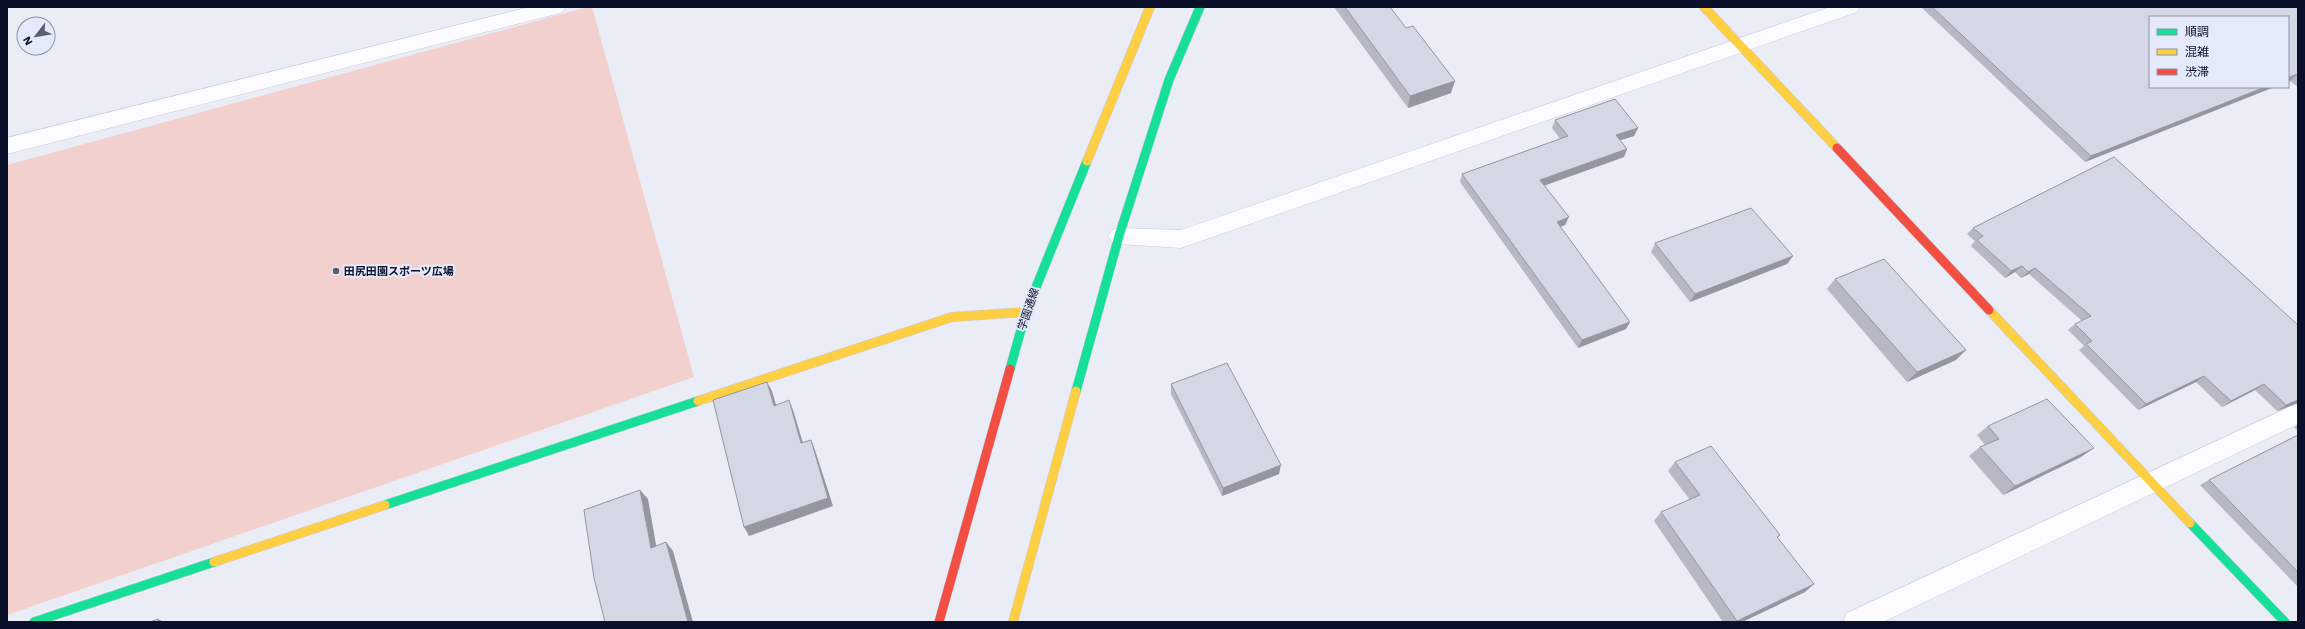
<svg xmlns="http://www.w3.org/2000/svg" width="2305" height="629" font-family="'Work Sans','Noto Sans JP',sans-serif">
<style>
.green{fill:#f2d0cd}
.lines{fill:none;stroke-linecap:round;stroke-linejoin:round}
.street-casing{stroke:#c7cbdc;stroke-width:1}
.fast-casing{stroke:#c7cbdc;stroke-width:10}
.slow-casing{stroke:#c7cbdc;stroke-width:10}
.jam-casing{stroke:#c7cbdc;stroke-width:10}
.street{fill:#fcfcfe;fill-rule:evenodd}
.fast{stroke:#16e098;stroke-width:9}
.slow{stroke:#ffcf43;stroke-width:9}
.jam{stroke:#f24e42;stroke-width:9}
.wall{fill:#b6b9c4}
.shaded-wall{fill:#9496a0}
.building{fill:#d4d7e4;stroke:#9496a0}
.poi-dot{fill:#585d71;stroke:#e5eafa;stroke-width:1.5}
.labels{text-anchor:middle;stroke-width:4;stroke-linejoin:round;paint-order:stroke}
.poi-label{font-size:11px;font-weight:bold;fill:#0a0f2a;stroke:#e5eafa;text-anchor:start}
.street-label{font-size:11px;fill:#0a0f2a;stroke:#e5eafa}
</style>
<rect width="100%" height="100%" fill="#eaedf5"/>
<path class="green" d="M588 7H592L694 377 7 615V165Z"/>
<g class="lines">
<g class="street-casing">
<g id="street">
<path d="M530 7H565L563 12 556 14 7 154V138Z"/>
<path d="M1830 7H1859L1857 12 1181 248 1119 244 1112 242 1108 236 1112 230 1119 228 1181 230Z"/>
<path d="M2298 403V424L1883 622H1843L1847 613Z"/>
</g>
</g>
<g class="fast-casing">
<g id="fast">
<path d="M1010 369 1026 312 1087 161"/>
<path d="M1076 391 1119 236 1169 80 1200 7"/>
<path d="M385 505 698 401"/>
<path d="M2190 523 2285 622"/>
<path d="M34 622 214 562"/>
</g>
</g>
<g class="slow-casing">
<g id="slow">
<path d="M1704 7 1837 148"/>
<path d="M1087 161 1150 7"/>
<path d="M1989 310 2190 523"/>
<path d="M698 401 952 317 1026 312"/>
<path d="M214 562 385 505"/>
<path d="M1013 622 1076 391"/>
</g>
</g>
<g class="jam-casing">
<g id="jam">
<path d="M1837 148 1989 310"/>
<path d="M939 622 1010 369"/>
</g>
</g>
<use href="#street" class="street"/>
<use href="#fast" class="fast"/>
<use href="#slow" class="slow"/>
<use href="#jam" class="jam"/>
</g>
<g class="wall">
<path d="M1334 7H1390L1451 93 1408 108Z"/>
<path d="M1921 7H2298V87L2290 81 2085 162Z"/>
<path d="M1555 120 1638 128 1634 136 1620 140 1627 149 1624 157 1544 186 1565 225 1561 227 1626 329 1578 348 1460 182 1462 174 1560 139 1552 128Z"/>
<path d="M1973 228 2298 403 2277 411 2255 390 2222 407 2196 382 2138 410 2079 350 2084 346 2068 330 2075 324 2082 321 2029 274 2021 278 2015 272 2005 278 1971 246 1975 241 1967 234Z"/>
<path d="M1655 243 1793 256 1787 264 1690 302 1651 252Z"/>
<path d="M1835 279 1956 360 1907 382 1827 289Z"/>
<path d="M1171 384 1279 474 1222 496 1171 394Z"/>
<path d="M2298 425V431L2294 427Z"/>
<path d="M1988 426 2081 457 2003 495 1969 456 1980 447 1985 445 1977 435Z"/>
<path d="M2298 435V587L2200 485 2209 480Z"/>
<path d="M1675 462 1780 535 1777 538 1805 592 1742 622H1723L1654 521 1661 512 1690 500 1668 471Z"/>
</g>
<g class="shaded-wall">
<path d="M2297 74 2290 81H2288V78Z"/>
<path d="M1455 81 1451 93 1408 108 1410 96Z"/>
<path d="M2265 87H2274L2085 162 2091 156Z"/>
<path d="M1638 128 1634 136 1612 143 1616 135Z"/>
<path d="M1627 149 1624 157 1537 188 1540 180Z"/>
<path d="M1569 217 1565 225 1553 229 1557 222Z"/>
<path d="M1793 256 1787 264 1690 302 1695 294Z"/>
<path d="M2022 266 2015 272 2005 278 2011 271Z"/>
<path d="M2035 268 2029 274 2021 278 2028 272Z"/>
<path d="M1630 322 1626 329 1578 348 1582 340Z"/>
<path d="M1966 350 1956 360 1907 382 1917 372Z"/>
<path d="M2204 376 2196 382 2138 410 2146 404Z"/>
<path d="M767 382 772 391 779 415 774 406Z"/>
<path d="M2264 384 2255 390 2222 407 2231 401Z"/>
<path d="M789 400 793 410 806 453 801 443Z"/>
<path d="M2298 400V403L2277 411 2286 405Z"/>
<path d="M811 440 815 450 833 506 749 536 744 527Z"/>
<path d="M2094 448 2081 457 2003 495 2015 486Z"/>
<path d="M1281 465 1279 474 1222 496 1223 488Z"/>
<path d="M640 490 648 499 658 556 651 548Z"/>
<path d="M666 542 673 551 693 622H688Z"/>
<path d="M1814 584 1805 592 1742 622H1736Z"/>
<path d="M158 619 164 622H158Z"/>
</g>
<g class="building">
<path d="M1345 7H1390L1406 28 1413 26 1455 81 1410 96Z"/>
<path d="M1932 7H2298V75L2297 74 2288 78V17H2150V87H2265L2091 156Z"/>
<path d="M1615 99 1638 128 1616 135 1627 149 1540 180 1569 217 1557 222 1630 322 1582 340 1462 174 1568 136 1555 120Z"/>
<path d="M2114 157 2298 325V400L2286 405 2264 384 2231 401 2204 376 2146 404 2086 344 2092 341 2075 324 2091 316 2035 268 2028 272 2022 266 2011 271 1977 240 1983 236 1973 228Z"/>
<path d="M1751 208 1793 256 1695 294 1655 243Z"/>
<path d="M1884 259 1966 350 1917 372 1835 279Z"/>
<path d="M1227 363 1281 465 1223 488 1171 384Z"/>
<path d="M767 382 774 406 789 400 801 443 811 440 828 498 744 527 713 400Z"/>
<path d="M2047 399 2094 448 2015 486 1980 447 1999 439 1988 426Z"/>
<path d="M2298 435V572L2209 480Z"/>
<path d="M1711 446 1780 535 1777 537 1814 584 1737 621 1661 512 1700 495 1675 462Z"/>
<path d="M640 490 651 548 666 542 688 622H605L594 578 584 510Z"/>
<path d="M158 619V622H150Z"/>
</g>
<circle class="poi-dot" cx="336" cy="271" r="4"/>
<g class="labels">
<g class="poi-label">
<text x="344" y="275">田尻田園スポーツ広場</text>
</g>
<g class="street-label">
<text transform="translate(1028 309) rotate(-71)" y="4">学園通線</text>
</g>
</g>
<rect width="2305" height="629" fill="none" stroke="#0a0f2a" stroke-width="16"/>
<rect x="2149" y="16" width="140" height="72" fill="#e5eafa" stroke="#8d92a7"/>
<rect x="2157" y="29" width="20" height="6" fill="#16e098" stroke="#8d92a7"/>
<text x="2185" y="36" font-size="12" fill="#0a0f2a">順調</text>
<rect x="2157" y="49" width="20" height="6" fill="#ffcf43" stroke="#8d92a7"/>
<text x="2185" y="56" font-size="12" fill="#0a0f2a">混雑</text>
<rect x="2157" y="69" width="20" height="6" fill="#f24e42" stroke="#8d92a7"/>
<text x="2185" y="76" font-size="12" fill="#0a0f2a">渋滞</text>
<g transform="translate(36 36) rotate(239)"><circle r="19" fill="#e5eafa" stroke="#8d92a7"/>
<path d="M0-3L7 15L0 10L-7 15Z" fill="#585d71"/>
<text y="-6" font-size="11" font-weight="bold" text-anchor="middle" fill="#0a0f2a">N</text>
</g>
</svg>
